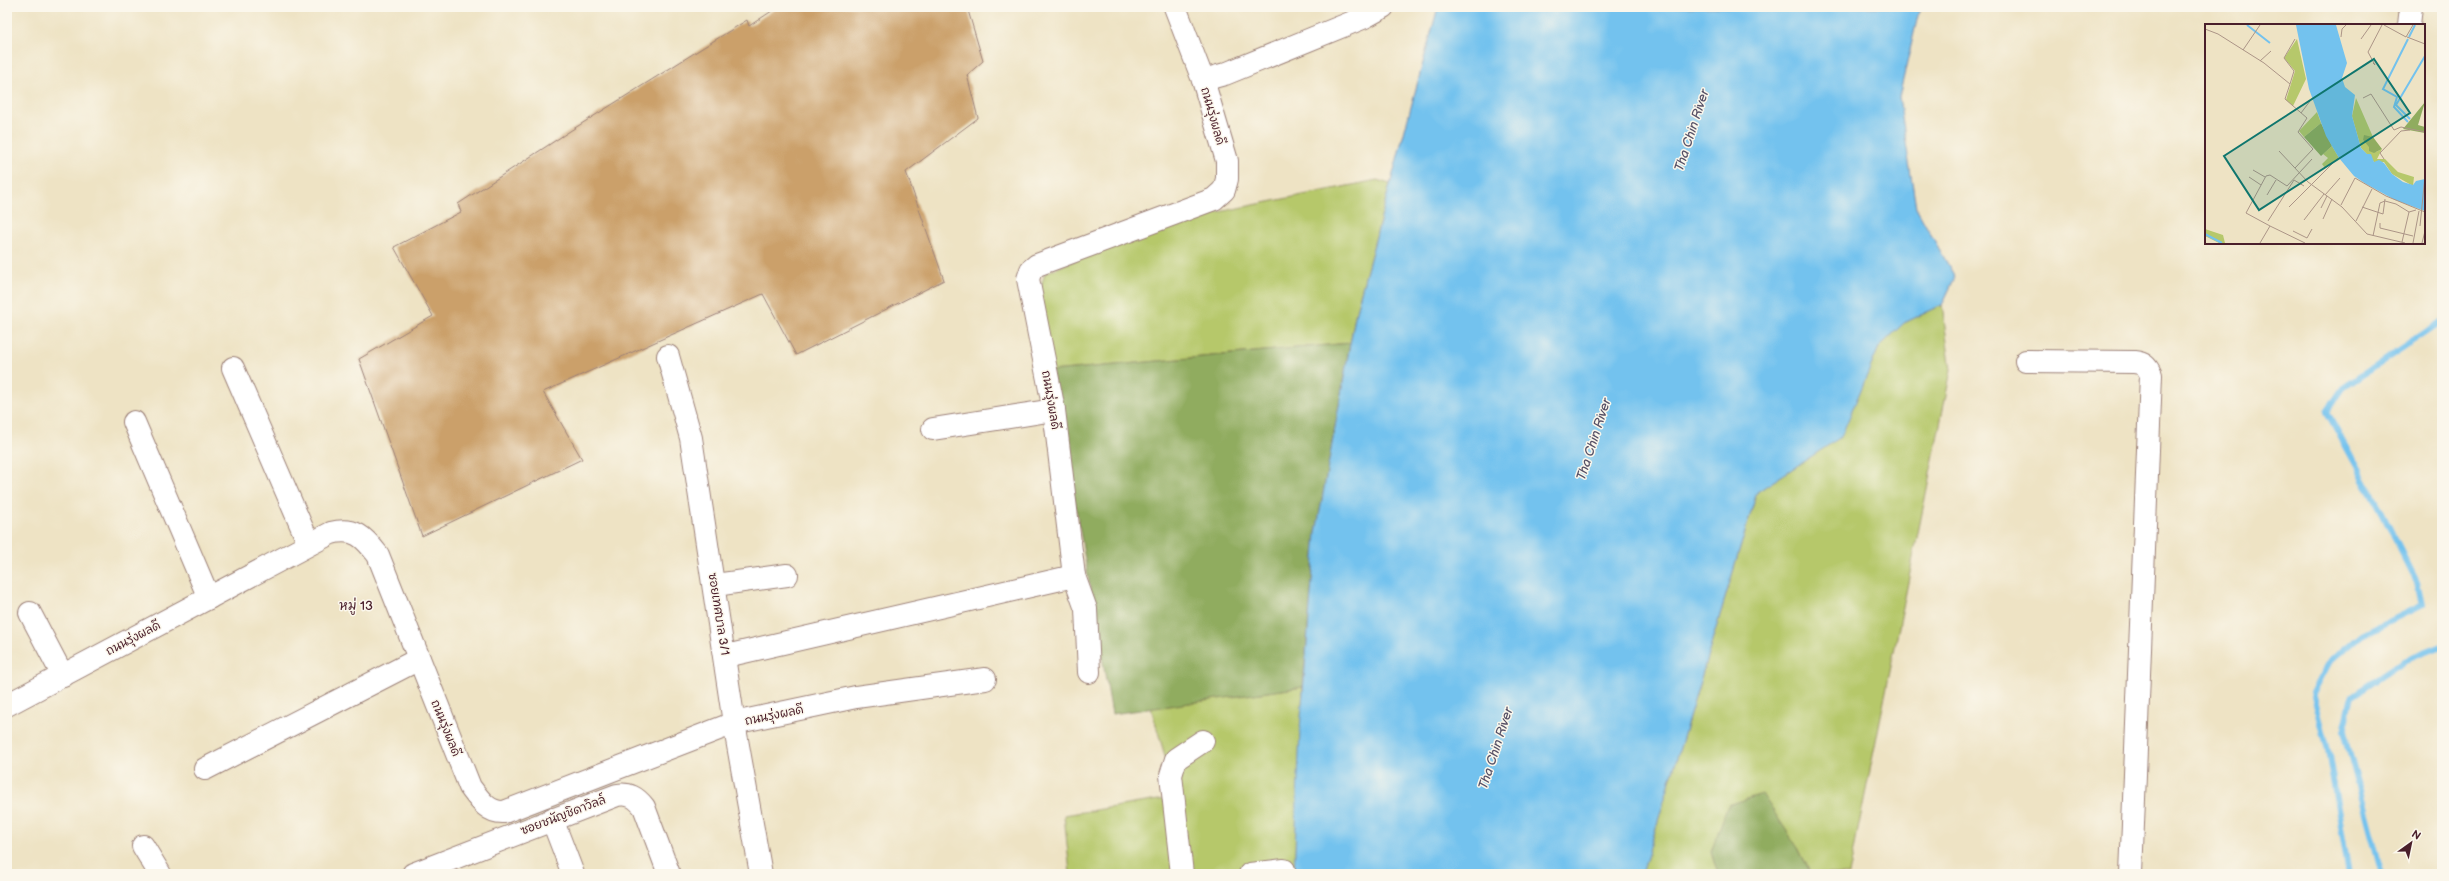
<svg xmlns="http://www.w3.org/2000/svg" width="2449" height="881" font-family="'Balsamiq Sans','Playpen Sans Thai',sans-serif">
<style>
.green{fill:#b6c86b;stroke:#80744b}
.forest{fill:#90ac5f;stroke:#6d6645}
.water{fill:#73c2ee;stroke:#5e708c}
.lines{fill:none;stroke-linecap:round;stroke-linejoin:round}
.stream{stroke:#73c2ee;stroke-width:6}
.building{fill:#cba06b}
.minor-casing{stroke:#9c8178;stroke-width:24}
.minor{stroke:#fff;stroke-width:22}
.labels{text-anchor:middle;stroke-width:3;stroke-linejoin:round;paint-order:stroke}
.street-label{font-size:12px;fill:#4a1f2b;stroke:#fbf7ec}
.water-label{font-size:13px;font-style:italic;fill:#565066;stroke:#fbf7ec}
.neighbourhood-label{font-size:13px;fill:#4a1f2b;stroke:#fbf7ec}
.inset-river{fill:none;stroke:#73c2ee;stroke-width:2}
.inset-road{fill:none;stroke:#ac9587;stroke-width:1}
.view{fill:#0f766e;fill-opacity:0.15;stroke:#0f766e;stroke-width:2}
.inset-edge{fill:none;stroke:#4a1f2b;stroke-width:2}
</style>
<rect width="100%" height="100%" fill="#fbf7ec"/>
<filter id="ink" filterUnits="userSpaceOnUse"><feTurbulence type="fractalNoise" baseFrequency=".025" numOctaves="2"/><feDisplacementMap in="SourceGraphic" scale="8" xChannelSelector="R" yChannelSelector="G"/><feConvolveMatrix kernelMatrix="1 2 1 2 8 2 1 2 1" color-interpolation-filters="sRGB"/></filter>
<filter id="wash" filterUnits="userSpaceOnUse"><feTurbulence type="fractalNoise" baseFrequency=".012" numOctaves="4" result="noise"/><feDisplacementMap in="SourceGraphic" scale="16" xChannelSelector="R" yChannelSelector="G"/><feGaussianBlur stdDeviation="0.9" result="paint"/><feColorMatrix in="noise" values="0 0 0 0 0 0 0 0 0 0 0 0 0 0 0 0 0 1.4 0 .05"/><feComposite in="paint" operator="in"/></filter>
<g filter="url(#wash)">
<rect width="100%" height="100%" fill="#eee3c4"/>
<g class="green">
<path d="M1377 180 1390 184 1356 311 1350 343 1052 371 1038 296 1045 273 1123 240 1219 212Z"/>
<path d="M1942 305 1951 370 1849 874H1816L1810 872 1798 848 1711 852 1718 874H1642L1757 492 1840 437 1879 347 1904 323Z"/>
<path d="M1303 687 1294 874H1203L1200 870 1173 874H1070L1064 815 1177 797 1151 708Z"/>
</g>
<g class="forest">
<path d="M1350 343 1316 533 1303 687 1112 714 1052 371Z"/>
<path d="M1762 794 1798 848 1810 872 1816 874H1718L1711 852 1728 805Z"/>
</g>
<path class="water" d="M1438 7H1920L1899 97 1916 208 1955 277 1942 305 1904 323 1879 347 1841 437 1757 492 1642 874H1294L1300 729 1316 533 1356 311Z"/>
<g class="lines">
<g class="stream">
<path d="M2349 874 2328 750 2313 693 2330 661 2361 635 2422 605 2417 582 2382 512 2327 412 2343 388 2442 321"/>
<path d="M2382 874 2344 731 2352 696 2404 661 2442 646"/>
</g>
</g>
<g id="blocks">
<path class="building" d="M778 7H967L983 61 967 75 978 118 906 172 944 280 796 355 763 294 543 392 582 459 422 536 359 359 433 316 394 247 461 212 458 204 570 131 747 20 749 26Z"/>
</g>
</g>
<g filter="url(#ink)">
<use href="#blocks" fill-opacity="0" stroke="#9c8178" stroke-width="1"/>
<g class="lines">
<g class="minor-casing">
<g id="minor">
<path d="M2409 25 2411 7"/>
<path d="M1203 80 1225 74 1365 17 1383 7"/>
<path d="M668 356 691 438 734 723 761 874"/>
<path d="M2026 361 2134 362C2144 363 2147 366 2151 375L2131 874"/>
<path d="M233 368 309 544"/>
<path d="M134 422 209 598"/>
<path d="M933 429 1054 410"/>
<path d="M1074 576 1086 609 1089 672"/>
<path d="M715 585 787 575"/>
<path d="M30 613 63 676"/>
<path d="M726 656 1074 576 1054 410 1028 279 1031 270 1037 265 1214 199 1224 190 1227 179V161L1203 80 1175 7"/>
<path d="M7 705 331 533C355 527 364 537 378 555L470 787C479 799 488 813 504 812L734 723 856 697 985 679"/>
<path d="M205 769 419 659"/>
<path d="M552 819 573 874"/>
<path d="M143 846 160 874"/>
<path d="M413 874 617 795C629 793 636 797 644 807L669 874"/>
<path d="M1182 874 1171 775 1176 759 1203 741"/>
<path d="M1250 874 1284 870"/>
</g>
</g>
<use href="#minor" class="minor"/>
</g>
</g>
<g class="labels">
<g class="street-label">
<text transform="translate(1213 116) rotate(74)" y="4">ถนนรุ่งผลดี</text>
<text transform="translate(1051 400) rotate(80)" y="4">ถนนรุ่งผลดี</text>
<text transform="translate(719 614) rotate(81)" y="4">ซอยเทศบาล 3/1</text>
<text transform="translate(133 638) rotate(-28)" y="4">ถนนรุ่งผลดี</text>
<text transform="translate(774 715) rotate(-12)" y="4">ถนนรุ่งผลดี</text>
<text transform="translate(446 728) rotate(68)" y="4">ถนนรุ่งผลดี</text>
<text transform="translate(563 815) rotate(-21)" y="4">ซอยชนัญชิดาวิลล์</text>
</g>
<g class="water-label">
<text transform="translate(1691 130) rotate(-72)" y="5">Tha Chin River</text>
<text transform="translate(1593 439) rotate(-72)" y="5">Tha Chin River</text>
<text transform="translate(1495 748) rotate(-72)" y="5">Tha Chin River</text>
</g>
<g class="neighbourhood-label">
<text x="356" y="610">หมู่ 13</text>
</g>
</g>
<g transform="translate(2205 24)">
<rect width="220" height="220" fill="#eee3c4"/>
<path d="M92 15 101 55 88 82 81 76 90 47 79 34ZM151 74 168 113 158 116 171 128 177 125 172 135H180L193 148 209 153 208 162 187 150 179 138H169L156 124 147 92ZM112 88 116 99 99 113 94 107ZM127 122 134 134 120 144 117 140 123 134 118 130ZM0 205 18 211 20 219H14L0 212Z" fill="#b6c86b"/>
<path d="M220 78 213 101 220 103V109L198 105ZM116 99 127 122 116 132 99 113ZM159 111 168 113 177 125 169 129 164 127V123L158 116Z" fill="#90ac5f"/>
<path d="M91 1H131L142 39 137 54 140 63 150 71 147 92 156 124 162 130H166L169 138 174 136 179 139 187 150 198 158 208 161 211 157 220 155V187L190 176 161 160 149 152 134 134 121 112 104 65Z" fill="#73c2ee"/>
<path class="inset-river" d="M42 1 65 19M204 13 210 1M203 15 178 65 192 73 189 83 203 98M205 95 191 81 220 32M0 210 17 219"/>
<path class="inset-road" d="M179 1 201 13 208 1M0 5 13 10 59 39 85 60 80 75 102 94 93 108 108 125 90 144M136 13 137 5 141 1M202 13 220 20M156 15 166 1M38 26 55 1M55 37 66 27M168 39 170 41 163 28 177 1M85 60 89 47 79 34 90 15M158 74 166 70 189 106 196 103 220 108M96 89 105 77M74 127 103 158 137 183 162 210 200 219M179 135 175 129 196 107 205 106M48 146 60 153M44 153 56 161M62 171 71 156M120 171 135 154M136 181 150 154 181 172 220 188M84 183 133 134M157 183 178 190 180 175M116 184 122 172M118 195 127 175M99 196 119 170M63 197 89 156 99 162M151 197 167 165M175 199V204L208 212M65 202 41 189 61 152 65 151 82 162 107 135M215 202 220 152M88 207 102 214 107 205M168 212 175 179 180 177 191 180 204 188M197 218 204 188 211 186M55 219 65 202 100 219M208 219 214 187M217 219 220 207"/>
<path class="view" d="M169 35 205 89 54 186 19 132Z"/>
<rect width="220" height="220" class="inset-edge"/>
</g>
<rect width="2449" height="881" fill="none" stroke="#fbf7ec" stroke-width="24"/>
<g transform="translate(2411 843) rotate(33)" stroke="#fbf7ec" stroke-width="3" paint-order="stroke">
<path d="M0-3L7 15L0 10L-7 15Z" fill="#4a1f2b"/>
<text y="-6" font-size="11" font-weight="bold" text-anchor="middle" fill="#4a1f2b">N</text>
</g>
</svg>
